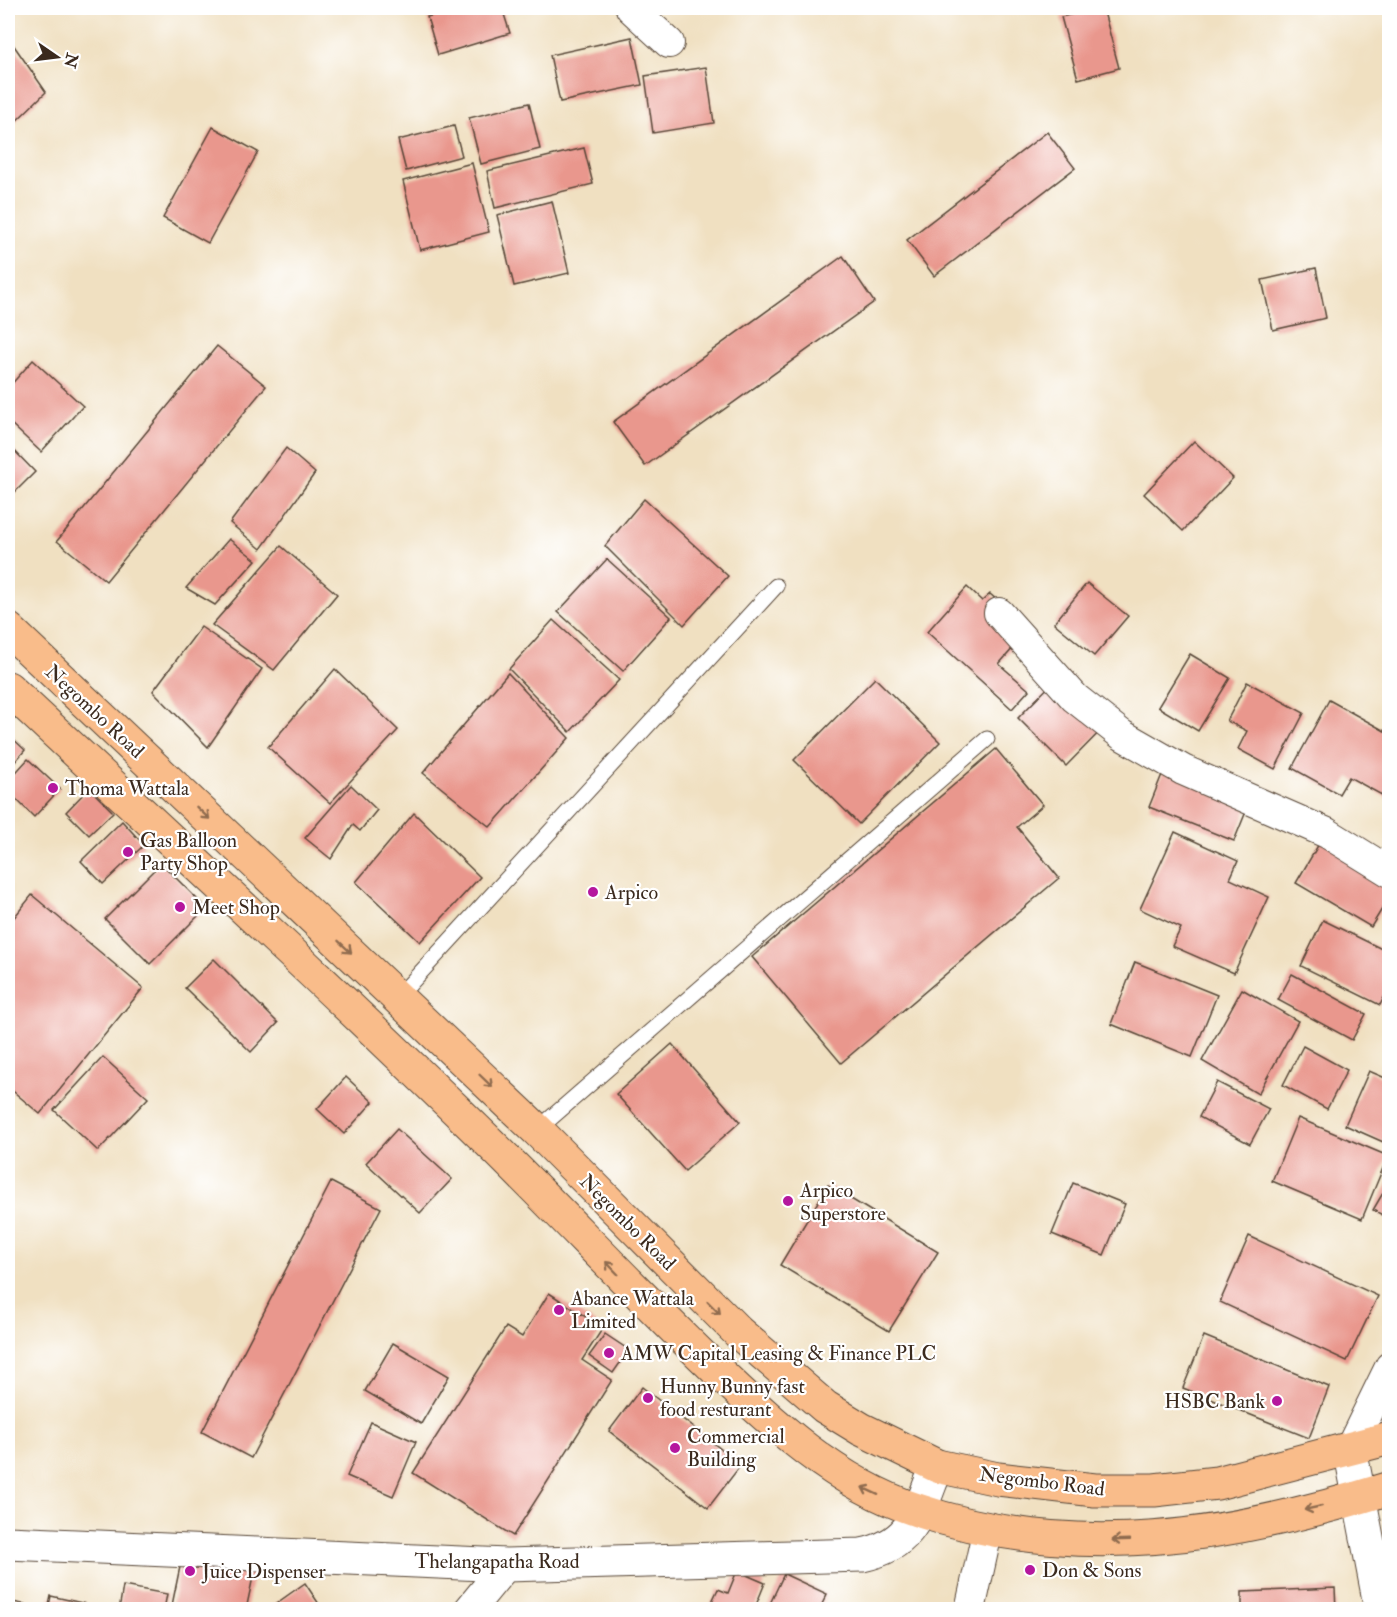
<svg xmlns="http://www.w3.org/2000/svg" width="1397" height="1617" font-family="'IM FELL Double Pica',serif">
<style>
.building{fill:#e9978d}
.lines{fill:none;stroke-linecap:round;stroke-linejoin:round}
.service-casing{stroke:#564536;stroke-width:17}
.minor-casing{stroke:#564536;stroke-width:32}
.tertiary-casing{stroke:#564536;stroke-width:35}
.trunk-casing{stroke:#564536;stroke-width:35}
.service{stroke:#fff;stroke-width:15}
.minor{stroke:#fff;stroke-width:30}
.tertiary{stroke:#fff;stroke-width:33}
.trunk{stroke:#f9bc8a;stroke-width:33}
.oneway{stroke:#906c4f}
.poi-dot{fill:#b5179e;stroke:#fff;stroke-width:2}
.labels{text-anchor:middle;stroke-width:4.5;stroke-linejoin:round;paint-order:stroke}
.street-label{font-size:20px;fill:#3b2a1e;stroke:#fff}
.poi-label{font-size:20px;fill:#3b2a1e;stroke:#fff;text-anchor:start}
</style>
<rect width="100%" height="100%" fill="#fff"/>
<filter id="ink" filterUnits="userSpaceOnUse"><feTurbulence type="fractalNoise" baseFrequency=".0167" numOctaves="2"/><feDisplacementMap in="SourceGraphic" scale="12" xChannelSelector="R" yChannelSelector="G"/><feConvolveMatrix kernelMatrix="1 2 1 2 8 2 1 2 1" color-interpolation-filters="sRGB"/></filter>
<filter id="wash" filterUnits="userSpaceOnUse"><feTurbulence type="fractalNoise" baseFrequency=".008" numOctaves="4" result="noise"/><feDisplacementMap in="SourceGraphic" scale="24" xChannelSelector="R" yChannelSelector="G"/><feGaussianBlur stdDeviation="1.35" result="paint"/><feColorMatrix in="noise" values="0 0 0 0 0 0 0 0 0 0 0 0 0 0 0 0 0 1.4 0 .05"/><feComposite in="paint" operator="in"/></filter>
<g filter="url(#wash)">
<rect width="100%" height="100%" fill="#f0e0c1"/>
<g id="blocks">
<g class="building">
<path d="M458 8H502L510 33 438 55 427 17Z"/>
<path d="M1097 8H1103L1119 68 1078 79 1061 17Z"/>
<path d="M1114 8H1143V9L1115 13Z"/>
<path d="M8 37 46 92 8 129Z"/>
<path d="M632 37 642 85 560 102 550 55Z"/>
<path d="M706 67 714 123 653 133 645 76Z"/>
<path d="M529 103 540 149 481 164 469 118Z"/>
<path d="M454 126 462 156 406 171 398 140Z"/>
<path d="M213 127 258 152 208 243 163 218Z"/>
<path d="M1047 132 1075 168 934 276 907 240Z"/>
<path d="M584 148 593 184 495 208 487 171Z"/>
<path d="M472 163 489 232 420 250 403 181Z"/>
<path d="M552 201 569 273 514 286 497 215Z"/>
<path d="M843 256 874 302 645 466 613 422Z"/>
<path d="M1316 268 1326 318 1273 330 1262 280Z"/>
<path d="M217 346 266 386 106 581 57 541Z"/>
<path d="M33 360 83 406 41 452 8 421V388Z"/>
<path d="M1194 441 1233 478 1183 531 1144 494Z"/>
<path d="M8 444 35 472 8 499Z"/>
<path d="M286 448 315 473 261 549 230 523Z"/>
<path d="M644 499 728 576 684 625 605 546Z"/>
<path d="M229 539 256 560 215 605 186 588Z"/>
<path d="M281 546 337 594 274 670 212 625Z"/>
<path d="M607 559 671 617 623 671 558 612Z"/>
<path d="M1087 583 1128 616 1094 656 1054 623Z"/>
<path d="M967 587 982 601 990 594 1011 612 1022 638 999 664 1029 690 1012 709 927 632Z"/>
<path d="M553 620 619 680 570 732 509 669Z"/>
<path d="M201 627 262 669 208 747 153 691Z"/>
<path d="M1190 654 1230 678 1198 731 1158 707Z"/>
<path d="M335 669 398 730 330 803 268 747Z"/>
<path d="M1064 671 1113 718 1066 766 1018 718Z"/>
<path d="M508 673 569 738 490 827 423 773Z"/>
<path d="M875 678 940 742 859 824 794 760Z"/>
<path d="M1247 682 1304 713 1275 769 1238 749 1247 731 1227 721Z"/>
<path d="M1329 700 1390 734 1389 799 1349 777 1339 794 1292 768Z"/>
<path d="M8 734 25 750 8 770Z"/>
<path d="M996 749 1043 805 1017 827 1059 878 841 1063 752 957Z"/>
<path d="M1169 757 1254 792 1234 841 1149 807Z"/>
<path d="M28 759 60 789 34 817 8 791V781Z"/>
<path d="M351 785 377 810 360 831 353 825 331 859 305 838Z"/>
<path d="M89 788 113 812 89 835 66 812Z"/>
<path d="M414 813 480 877 420 942 356 882Z"/>
<path d="M122 821 144 845 103 884 81 861Z"/>
<path d="M1327 830 1390 867V896L1371 927 1296 883Z"/>
<path d="M1175 832 1238 861 1230 879 1269 897 1234 973 1172 946 1181 928 1140 909Z"/>
<path d="M161 863 206 908 150 964 105 919Z"/>
<path d="M32 895 143 988 40 1114 8 1087V925Z"/>
<path d="M1323 920 1390 953V986L1380 1005 1301 966Z"/>
<path d="M214 959 278 1023 251 1052 185 988Z"/>
<path d="M1135 962 1217 995 1192 1057 1111 1024Z"/>
<path d="M1292 974 1366 1014 1352 1040 1278 1000Z"/>
<path d="M1242 989 1298 1021 1258 1094 1202 1061Z"/>
<path d="M672 1044 740 1122 685 1171 616 1094Z"/>
<path d="M1303 1046 1347 1070 1327 1109 1283 1085Z"/>
<path d="M103 1057 148 1098 98 1151 54 1110Z"/>
<path d="M1369 1071 1390 1080V1145L1345 1125Z"/>
<path d="M346 1077 373 1102 344 1134 317 1109Z"/>
<path d="M1217 1082 1269 1109 1250 1144 1199 1117Z"/>
<path d="M1298 1118 1388 1156 1362 1219 1272 1181Z"/>
<path d="M397 1129 452 1179 420 1213 366 1163Z"/>
<path d="M1390 1181V1219L1373 1210Z"/>
<path d="M331 1182 381 1208 251 1458 202 1432Z"/>
<path d="M1073 1183 1125 1204 1104 1255 1052 1234Z"/>
<path d="M828 1185 938 1252 889 1331 780 1265Z"/>
<path d="M1249 1236 1378 1296 1347 1361 1220 1302Z"/>
<path d="M549 1293 603 1328 582 1360 612 1380 513 1536 413 1473 506 1327 522 1337Z"/>
<path d="M605 1334 629 1350 613 1373 589 1356Z"/>
<path d="M1204 1336 1329 1387 1309 1438 1183 1388Z"/>
<path d="M393 1343 449 1376 421 1424 365 1391Z"/>
<path d="M642 1387 741 1465 708 1508 609 1431Z"/>
<path d="M371 1422 416 1442 393 1496 347 1476Z"/>
<path d="M182 1557 254 1572 246 1610H171Z"/>
<path d="M737 1571 765 1583 754 1610H708L718 1589 728 1593Z"/>
<path d="M784 1574 827 1594 819 1610H767Z"/>
<path d="M305 1583 323 1610H267Z"/>
<path d="M123 1586 167 1594 164 1610H119Z"/>
<path d="M1335 1588 1336 1610H1242V1592Z"/>
<path d="M51 1596 109 1609V1610H48Z"/>
<path d="M8 1601 38 1607V1610H8Z"/>
</g>
</g>
</g>
<g filter="url(#ink)">
<use href="#blocks" fill-opacity="0" stroke="#564536" stroke-width="1.5"/>
<g class="lines">
<g class="service-casing">
<g id="service">
<path d="M398 997 776 586"/>
<path d="M537 1130 987 739"/>
</g>
</g>
<g class="minor-casing">
<g id="minor">
<path d="M631 8 669 43"/>
<path d="M999 613 1075 698 1122 735 1183 770 1327 833 1390 872"/>
<path d="M1350 1449 1390 1367"/>
<path d="M469 1610 506 1565"/>
<path d="M970 1610 988 1528"/>
</g>
</g>
<g class="tertiary-casing">
<g id="tertiary">
<path d="M1350 1449 1381 1610"/>
<path d="M8 1543 506 1565 862 1555C915 1544 919 1510 937 1466"/>
</g>
</g>
<g class="trunk-casing">
<g id="trunk">
<path d="M8 629 537 1130 738 1332 825 1407 861 1429 937 1466 998 1479 1095 1490H1154L1217 1483 1390 1438"/>
<path d="M8 688C169 839 332 988 490 1143 561 1213 630 1286 702 1356 767 1418 830 1481 917 1510 1076 1564 1233 1537 1390 1488"/>
</g>
</g>
<use href="#service" class="service"/>
<use href="#minor" class="minor"/>
<use href="#tertiary" class="tertiary"/>
<use href="#trunk" class="trunk"/>
</g>
<defs><path id="oneway-shaft" d="M-6 0H5M1.5-3L5.5 0L1.5 3" fill="none" stroke-width="1.6" stroke-linecap="round" stroke-linejoin="round" transform="scale(1.5)"/></defs>
<g class="oneway">
<use href="#oneway-shaft" transform="translate(203 813) rotate(43)"/>
<use href="#oneway-shaft" transform="translate(345 947) rotate(43)"/>
<use href="#oneway-shaft" transform="translate(486 1081) rotate(44)"/>
<use href="#oneway-shaft" transform="translate(612 1268) rotate(-134)"/>
<use href="#oneway-shaft" transform="translate(714 1308) rotate(45)"/>
<use href="#oneway-shaft" transform="translate(870 1491) rotate(-155)"/>
<use href="#oneway-shaft" transform="translate(1313 1508) rotate(167)"/>
<use href="#oneway-shaft" transform="translate(1121 1540) rotate(178)"/>
</g>
</g>
<g class="poi-dot">
<circle cx="53" cy="788" r="6"/>
<circle cx="128" cy="852" r="6"/>
<circle cx="593" cy="892" r="6"/>
<circle cx="180" cy="907" r="6"/>
<circle cx="788" cy="1201" r="6"/>
<circle cx="559" cy="1310" r="6"/>
<circle cx="609" cy="1353" r="6"/>
<circle cx="648" cy="1398" r="6"/>
<circle cx="1277" cy="1401" r="6"/>
<circle cx="675" cy="1448" r="6"/>
<circle cx="1030" cy="1570" r="6"/>
<circle cx="190" cy="1571" r="6"/>
</g>
<g class="labels">
<g class="street-label">
<text transform="translate(95 711) rotate(43)" y="7">Negombo Road</text>
<text transform="translate(628 1222) rotate(45)" y="7">Negombo Road</text>
<text transform="translate(1042 1481) rotate(7)" y="7">Negombo Road</text>
<text x="497" y="1568">Thelangapatha Road</text>
</g>
<g class="poi-label">
<text x="65" y="795">Thoma Wattala</text>
<text x="140" y="847">Gas Balloon<tspan x="140" dy="23">Party Shop</tspan></text>
<text x="605" y="899">Arpico</text>
<text x="192" y="914">Meet Shop</text>
<text x="800" y="1197">Arpico<tspan x="800" dy="23">Superstore</tspan></text>
<text x="571" y="1305">Abance Wattala<tspan x="571" dy="23">Limited</tspan></text>
<text x="621" y="1360">AMW Capital Leasing &amp; Finance PLC</text>
<text x="660" y="1393">Hunny Bunny fast<tspan x="660" dy="23">food resturant</tspan></text>
<text x="1265" y="1408" text-anchor="end">HSBC Bank</text>
<text x="687" y="1443">Commercial<tspan x="687" dy="23">Building</tspan></text>
<text x="1042" y="1577">Don &amp; Sons</text>
<text x="202" y="1578">Juice Dispenser</text>
</g>
</g>
<rect width="1397" height="1617" fill="none" stroke="#fff" stroke-width="30"/>
<g transform="translate(57 57) rotate(104)" stroke="#ffffff" stroke-width="4.5" paint-order="stroke">
<path d="M0-4.5L10 22L0 15L-10 22Z" fill="#3b2a1e"/>
<text y="-9" font-size="16" font-weight="bold" text-anchor="middle" fill="#3b2a1e">N</text>
</g>
</svg>
